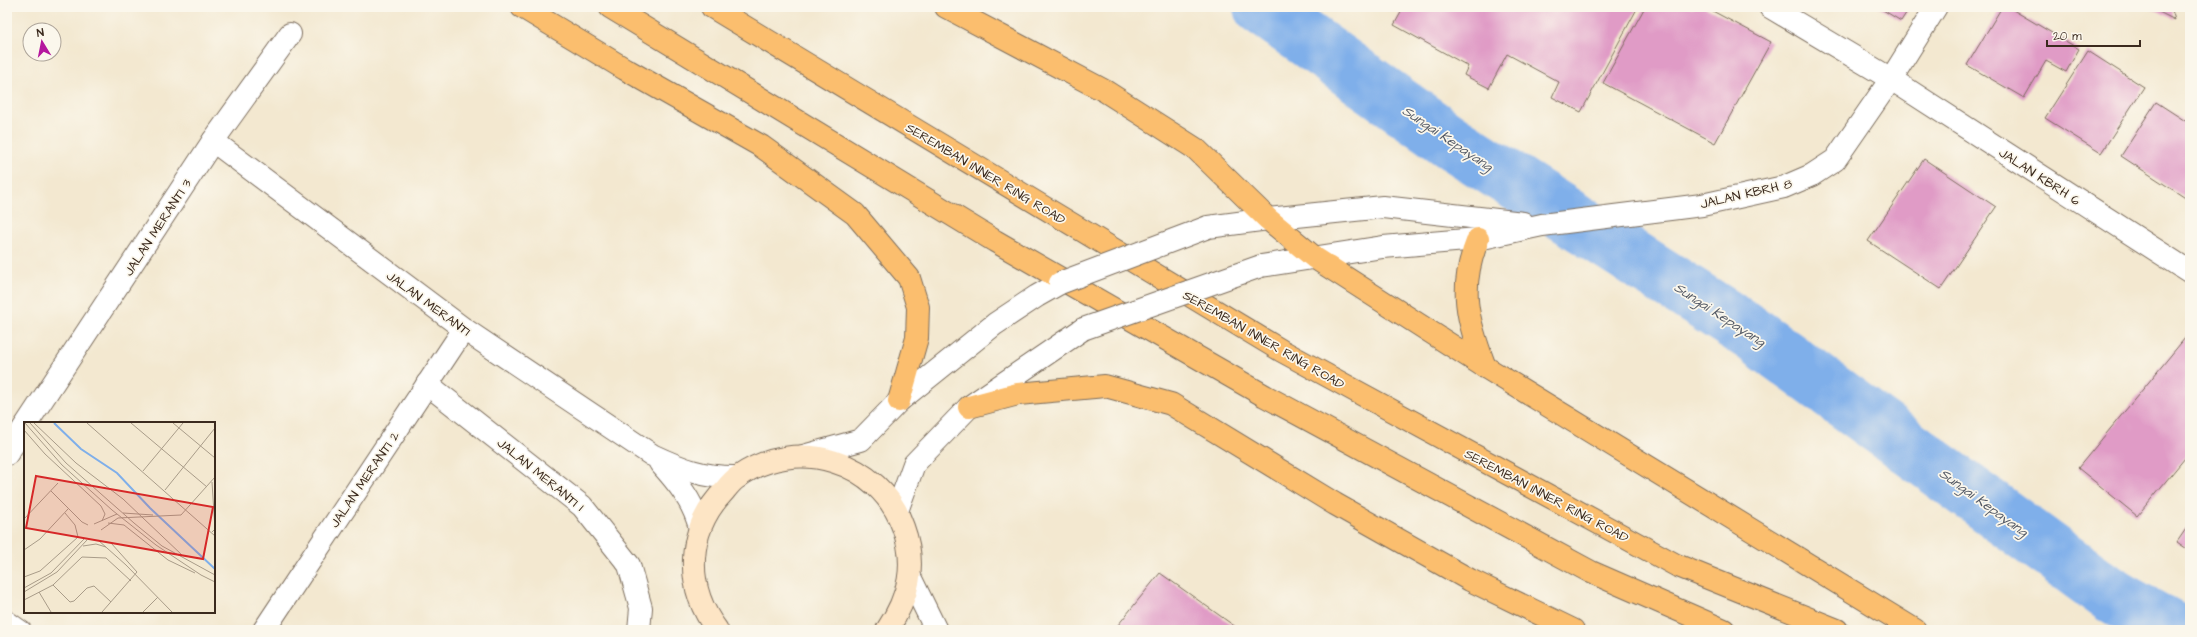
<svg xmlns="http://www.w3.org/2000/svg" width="2197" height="637" font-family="'Architects Daughter',sans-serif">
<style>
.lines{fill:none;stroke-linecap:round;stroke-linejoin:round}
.river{stroke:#7fafea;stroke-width:56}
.building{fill:#e09bc6}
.service-casing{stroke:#7b6c5c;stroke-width:17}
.minor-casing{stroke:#7b6c5c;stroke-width:24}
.tertiary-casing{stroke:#7b6c5c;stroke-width:24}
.secondary-casing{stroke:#7b6c5c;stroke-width:24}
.primary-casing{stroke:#7b6c5c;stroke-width:24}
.service{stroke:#fff;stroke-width:15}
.minor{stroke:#fff;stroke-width:22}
.tertiary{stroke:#fff;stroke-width:22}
.secondary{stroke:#fde5c5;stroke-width:22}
.primary{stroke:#fbbe6e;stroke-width:22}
.tertiary-bridge-casing{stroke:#7b6c5c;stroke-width:24;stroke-linecap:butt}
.tertiary-bridge{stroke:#fff;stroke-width:22}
.labels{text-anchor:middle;stroke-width:3.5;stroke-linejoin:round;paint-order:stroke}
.street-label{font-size:13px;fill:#3b2a1e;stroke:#fbf7ec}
.water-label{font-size:14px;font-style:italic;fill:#535965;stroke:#fbf7ec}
.inset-river{fill:none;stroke:#7fafea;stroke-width:2}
.inset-road{fill:none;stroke:#a99c89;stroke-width:1}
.view{fill:#d62828;fill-opacity:0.15;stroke:#d62828;stroke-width:2}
.inset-edge{fill:none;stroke:#3b2a1e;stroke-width:2}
</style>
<rect width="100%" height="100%" fill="#fbf7ec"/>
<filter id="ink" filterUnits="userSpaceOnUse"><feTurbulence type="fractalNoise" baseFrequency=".025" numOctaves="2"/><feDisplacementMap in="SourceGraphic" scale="8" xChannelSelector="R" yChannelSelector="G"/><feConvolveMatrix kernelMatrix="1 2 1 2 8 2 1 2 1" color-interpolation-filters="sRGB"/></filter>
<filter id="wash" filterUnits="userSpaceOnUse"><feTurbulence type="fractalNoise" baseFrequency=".012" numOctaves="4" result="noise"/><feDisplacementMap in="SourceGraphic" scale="16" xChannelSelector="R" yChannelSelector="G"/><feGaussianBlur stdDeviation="0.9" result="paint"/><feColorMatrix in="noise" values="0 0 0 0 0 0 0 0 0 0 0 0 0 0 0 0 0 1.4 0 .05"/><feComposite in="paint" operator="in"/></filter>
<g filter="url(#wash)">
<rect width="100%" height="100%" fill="#f3e8d0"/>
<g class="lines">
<path class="river" d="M1261 7 1449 140 1754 335 2114 597 2173 630"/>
</g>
<g id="blocks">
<g class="building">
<path d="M1404 7H1638L1581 112 1552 97 1559 82 1507 54 1489 88 1464 75 1468 66 1394 25Z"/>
<path d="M1645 7H1705L1771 42 1715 143 1603 83Z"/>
<path d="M1878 7H1910L1901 21Z"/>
<path d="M2002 7H2008L2079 49 2066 72 2046 61 2024 98 1967 65Z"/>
<path d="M2149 7H2171L2175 20Z"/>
<path d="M2088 51 2144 87 2101 153 2045 118Z"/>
<path d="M2156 102 2190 124V201L2121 156Z"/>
<path d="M1924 159 1996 207 1941 289 1868 241Z"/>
<path d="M2190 332V452L2137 516 2078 468Z"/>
<path d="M2190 523V551L2177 542Z"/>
<path d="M1160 573 1240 630H1114Z"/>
</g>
</g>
</g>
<g filter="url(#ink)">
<use href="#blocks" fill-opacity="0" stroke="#7b6c5c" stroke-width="1"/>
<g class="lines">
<g class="service-casing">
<path id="service" d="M7 618 24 630"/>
</g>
<g class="minor-casing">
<g id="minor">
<path d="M1770 7 1891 79 2190 272"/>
<path d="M213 141 464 329 652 455C682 469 704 478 738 477"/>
<path d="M427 384 582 506 629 565 641 608 639 630"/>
<path d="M27 423 213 141 290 34"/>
<path d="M7 454 25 426"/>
<path d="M660 463C678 483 693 501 700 528"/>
<path d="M910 577 936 630"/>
<path d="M264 630 464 329"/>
</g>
</g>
<g class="tertiary-casing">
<g id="tertiary">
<path d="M1208 227 1268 219 1383 207 1523 223"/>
<path d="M1261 266 1383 247 1478 239 1542 225 1702 205 1784 187 1812 175 1835 160 1891 79 1936 7"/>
<path d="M803 456 861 440 899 401 995 324 1037 296 1060 283"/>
<path d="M897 511 914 464 969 407 1083 329"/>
</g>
</g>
<g class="secondary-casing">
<path id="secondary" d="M717 630C684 586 686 530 725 490 729 485 733 480 738 477 796 435 880 461 903 527 917 565 909 597 887 630"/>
</g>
<g class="primary-casing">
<g id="primary">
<path d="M522 7 625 69 761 146 855 214 909 278 918 307 917 338 899 401"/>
<path d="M610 7 995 241 1265 396 1591 572 1724 630"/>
<path d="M712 7 1282 351 1676 565 1837 630"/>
<path d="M946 7 1105 91 1196 149 1268 219 1315 258 1485 367 1915 630"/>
<path d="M1478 239C1458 288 1467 319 1485 367"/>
<path d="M969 407 1018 394 1105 386 1171 404 1335 504 1470 580 1573 630"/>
</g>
</g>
<use href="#service" class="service"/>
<use href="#minor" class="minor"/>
<use href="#tertiary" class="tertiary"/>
<use href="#secondary" class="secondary"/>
<use href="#primary" class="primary"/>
<g class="tertiary-bridge-casing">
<g id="tertiary-bridge">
<path d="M1060 283 1208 227"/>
<path d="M1083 329 1261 266"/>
</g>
</g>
<use href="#tertiary-bridge" class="tertiary-bridge"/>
</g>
</g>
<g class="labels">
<g class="street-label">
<text transform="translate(986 173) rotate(31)" y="5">SEREMBAN INNER RING ROAD</text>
<text transform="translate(2040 176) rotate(33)" y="5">JALAN KBRH 6</text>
<text transform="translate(1746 193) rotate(-13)" y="5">JALAN KBRH 8</text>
<text transform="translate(157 227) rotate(-57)" y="5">JALAN MERANTI 3</text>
<text transform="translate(429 303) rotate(36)" y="5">JALAN MERANTI</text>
<text transform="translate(1264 339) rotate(30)" y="5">SEREMBAN INNER RING ROAD</text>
<text transform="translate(541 474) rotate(39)" y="5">JALAN MERANTI 1</text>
<text transform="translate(364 479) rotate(-56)" y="5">JALAN MERANTI 2</text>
<text transform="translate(1547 495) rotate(28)" y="5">SEREMBAN INNER RING ROAD</text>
</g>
<g class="water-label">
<text transform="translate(1448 138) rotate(34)" y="5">Sungai Kepayang</text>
<text transform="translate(1720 314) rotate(33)" y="5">Sungai Kepayang</text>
<text transform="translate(1984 502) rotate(36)" y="5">Sungai Kepayang</text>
</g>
</g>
<g transform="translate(24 422)">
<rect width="191" height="191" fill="#f3e8d0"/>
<path class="inset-river" d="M30 1 57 27 93 51 126 86 191 147"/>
<path class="inset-road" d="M1 1 38 43 88 88 132 123 177 153 191 160M6 1 42 41 110 101 138 124 191 153M10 1 52 41 99 77 158 133M63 1 191 114M107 1 183 65M149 1 191 36M0 8 21 32 77 84 81 92 78 99M119 49 159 1M188 60 191 107 188 110M141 68 191 6M27 69 58 100 64 103M99 91 129 93M0 97 34 61M84 101 100 103 144 138 171 151M70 102 93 92M77 108 94 96 157 93 191 55M74 118 102 143 148 190M59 124 72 122 82 125M0 128 16 117 44 87M0 155 16 149 54 115 51 103 41 91M29 163 46 180 50 179 63 166 70 164 87 180M0 166 27 151 61 116M0 170 33 150 63 118M15 170 27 190M0 178 29 163 58 135 82 136 107 159M78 190 113 150 87 121M119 190 134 175"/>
<path class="view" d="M12 54 189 85 179 137 2 106Z"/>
<rect width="191" height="191" class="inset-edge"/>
</g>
<rect width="2197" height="637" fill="none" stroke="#fbf7ec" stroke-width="24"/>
<g transform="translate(42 42) rotate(350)"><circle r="19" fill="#fbf7ec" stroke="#aea59a"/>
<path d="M0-3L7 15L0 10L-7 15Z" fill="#b5179e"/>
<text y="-6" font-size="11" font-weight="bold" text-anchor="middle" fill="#3b2a1e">N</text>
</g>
<path d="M2047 40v6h93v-6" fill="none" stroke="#3b2a1e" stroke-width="2"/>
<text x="2053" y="40" font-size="12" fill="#3b2a1e" stroke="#fbf7ec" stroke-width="3" paint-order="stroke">20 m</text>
</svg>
